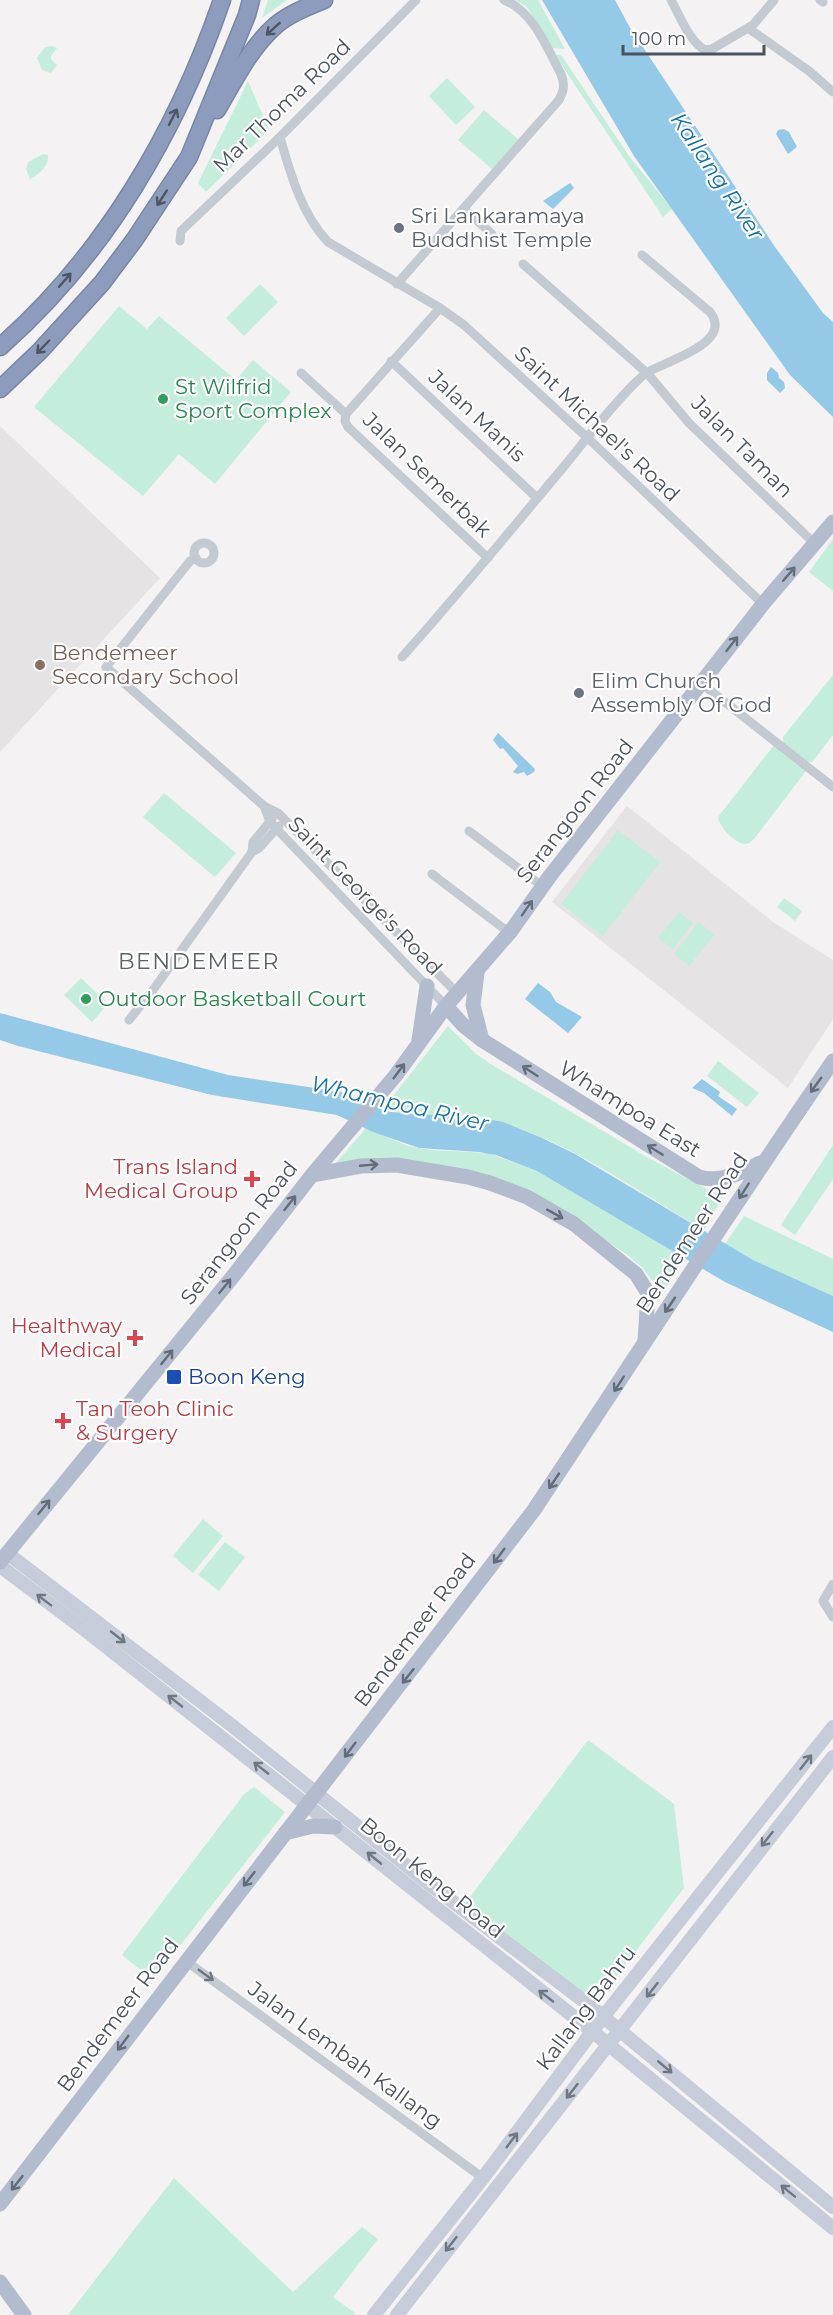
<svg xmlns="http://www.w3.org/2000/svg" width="833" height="2315" font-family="Montserrat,sans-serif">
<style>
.education{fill:#e5e3e3}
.green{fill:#c4eedb}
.water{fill:#94c9e8}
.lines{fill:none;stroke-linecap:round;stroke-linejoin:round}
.highway-casing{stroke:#7887a9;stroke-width:19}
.street{stroke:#c3cad2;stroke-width:9}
.secondary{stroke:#c6ccd9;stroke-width:14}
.primary{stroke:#b3bcce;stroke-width:15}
.highway{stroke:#8d9cbd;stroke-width:16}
.oneway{stroke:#4d5663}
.oneway2{stroke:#646c7a}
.oneway3{stroke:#6f7783}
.oneway4{stroke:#6e7681}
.worship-dot{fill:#6b7280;stroke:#fff;stroke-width:2}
.leisure-dot{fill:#2e9e5b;stroke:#fff;stroke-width:2}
.education-dot{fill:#8d6e63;stroke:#fff;stroke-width:2}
.health-dot{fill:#e0444e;stroke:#fff;stroke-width:2}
.transit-dot{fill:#1a4fb4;stroke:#fff;stroke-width:2}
.labels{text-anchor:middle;stroke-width:4.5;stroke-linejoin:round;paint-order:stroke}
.street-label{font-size:21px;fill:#4a525e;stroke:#fff}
.worship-label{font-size:21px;fill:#5b616d;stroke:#fff;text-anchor:start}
.leisure-label{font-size:21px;fill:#27864d;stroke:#fff;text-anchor:start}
.education-label{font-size:21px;fill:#785e54;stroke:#fff;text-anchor:start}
.health-label{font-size:21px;fill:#be3a42;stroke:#fff;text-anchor:end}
.transit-label{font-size:21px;fill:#164399;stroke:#fff;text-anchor:start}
.water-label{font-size:22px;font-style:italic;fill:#1570a7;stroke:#fff}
.neighbourhood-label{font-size:22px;letter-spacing:1.5px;fill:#5e6166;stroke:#fff}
</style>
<rect width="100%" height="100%" fill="#f4f2f2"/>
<g class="education">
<path d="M0 426 160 578 0 752Z"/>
<path d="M627 806 773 922 833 960V1019L788 1088 552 902Z"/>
</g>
<g class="green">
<path d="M268 0H287L262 18Z"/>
<path d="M515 0H538L565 49 552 48 527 7Z"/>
<path d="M52 46 57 48 51 56V59L57 65 51 73 42 70 37 58 45 47Z"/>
<path d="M555 55H561L629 156 672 209 663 217Z"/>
<path d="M447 78 475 107 456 125 429 96Z"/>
<path d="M248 81 269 130 206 192 198 183Z"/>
<path d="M484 110 519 140 493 170 458 140Z"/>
<path d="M43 154 48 155C49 165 39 175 30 179L26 169 28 162Z"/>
<path d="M260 284 278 302 244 336 226 318Z"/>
<path d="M119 306 147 329 159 316 236 380 253 360 291 392 215 484 179 454 143 496 34 407Z"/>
<path d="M833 539V591L809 572Z"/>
<path d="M833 675V735L812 762H804L783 744V737Z"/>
<path d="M774 745 806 771 754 839C751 841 749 844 745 844 736 844 718 826 718 817Z"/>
<path d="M164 793 236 853 215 877 143 817Z"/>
<path d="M618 830 660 862 603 936 561 904Z"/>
<path d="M784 898 802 911 795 921 777 907Z"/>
<path d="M679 912 693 923 673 949 658 938Z"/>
<path d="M699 922 714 935 689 966 674 954Z"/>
<path d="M81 978 108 1004 92 1022 64 995Z"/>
<path d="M448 1026 475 1053 489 1063 645 1156 714 1193 727 1189 704 1230C640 1193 560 1135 488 1119 454 1111 416 1120 382 1110Z"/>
<path d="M718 1061 759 1093 747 1107 707 1076Z"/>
<path d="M366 1128 408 1146 430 1150 488 1153 537 1171 684 1257 662 1294 643 1268 626 1254 578 1222 503 1184 336 1163Z"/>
<path d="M833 1145V1179L795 1235 781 1225Z"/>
<path d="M744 1216 833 1259V1296L753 1260 725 1244Z"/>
<path d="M203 1519 223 1536 193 1573 173 1556Z"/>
<path d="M225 1542 245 1557 219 1591 198 1575Z"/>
<path d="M588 1740 674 1804 684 1888 596 2003 464 1905Z"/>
<path d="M254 1787 285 1812 153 1980 122 1955 244 1794Z"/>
<path d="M174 2178 293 2292 362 2227 378 2239 333 2297 355 2313 354 2315H68Z"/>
</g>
<g class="water">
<path d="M542 0H615L629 26 775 247 823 313 833 322V417L790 375 634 156Z"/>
<path d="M784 129 789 132 797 147 788 154 776 134 778 130Z"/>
<path d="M570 183 574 188 553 209 543 201Z"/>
<path d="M771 367 778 373 779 378 784 382 785 388 780 393 767 380V373Z"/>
<path d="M498 733 535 769 534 772 527 776 524 772 517 774 513 772 518 766 503 748 500 749 493 740Z"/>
<path d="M538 983 550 992 556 1002 582 1017 568 1033 525 999Z"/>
<path d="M0 1013 228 1075 342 1092 355 1099 390 1112 487 1119 503 1122 540 1137 575 1154 753 1260 833 1296V1332L725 1282 537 1171 496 1155 479 1152 419 1148 373 1132 337 1115 212 1095 18 1046 0 1040Z"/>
<path d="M702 1079 720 1092 718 1096 737 1109 732 1116 704 1093 692 1088Z"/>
</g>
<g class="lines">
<g class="highway-casing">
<g id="highway">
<path d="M217 110C234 81 250 48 275 26 289 14 307 7 324 0"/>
<path d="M0 347C105 255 177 131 222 0"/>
<path d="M0 389 40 351 102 283 135 239 189 157 247 15 251 0"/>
</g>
</g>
<g class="street">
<path d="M671 0C680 16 689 41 705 50L712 49 753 25 774 0"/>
<path d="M820 0 823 2"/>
<path d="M748 28 809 71 833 92"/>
<path d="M280 137C290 173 302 215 328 242L440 308 464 325 592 442 763 604"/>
<path d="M464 209 492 234"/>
<path d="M180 241 181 231 280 137 416 0"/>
<path d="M523 264 647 373 689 423 815 544"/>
<path d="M397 284 559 100C564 91 565 84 561 74 547 48 533 11 504 0"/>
<path d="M440 308 346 414 345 421 348 427 488 558"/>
<path d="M391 361 537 498"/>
<path d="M301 373 346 414"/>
<circle cx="204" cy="553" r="10"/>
<path d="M196 558 190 561 106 667 264 806 278 813 457 993"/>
<path d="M402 657C457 596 508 533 561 470 585 441 607 411 634 384 638 380 643 375 648 372 666 361 734 343 710 312L642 255"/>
<path d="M702 684 833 787"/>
<path d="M264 806 270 822 446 1006"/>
<path d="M469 831 542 886"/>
<path d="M252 852 253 842 272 819"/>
<path d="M432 874 503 928 511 931"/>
<path d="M129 1020 153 990 252 852 259 848 279 826"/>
<path d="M833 1584 823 1601 833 1617"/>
<path d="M186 1961 483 2178"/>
</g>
<g class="secondary">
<path d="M7 1553 230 1724 432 1886 589 2005 833 2207"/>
<path d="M0 1566 89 1633 307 1805 593 2032 833 2228"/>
<path d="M374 2315 483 2178 603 2017 833 1727"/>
<path d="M397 2315 833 1757"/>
</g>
<g class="primary">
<path d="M477 973 473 1005 482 1040"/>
<path d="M446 1006 463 1025 482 1040 699 1177C721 1183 741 1173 760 1163"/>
<path d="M419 1040 427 986"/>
<path d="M312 1175 361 1166 397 1165 468 1177 490 1183 527 1197 574 1224 636 1274 648 1293 645 1341"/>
<path d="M0 1562 234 1275 312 1175 396 1075 446 1006 511 931 550 876 763 604 833 522"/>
<path d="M285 1833 313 1826 335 1827"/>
<path d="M0 2204 534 1510C634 1360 731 1209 833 1061"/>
<path d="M0 2282 24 2315"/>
</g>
<use href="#highway" class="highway"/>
</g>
<defs><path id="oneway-shaft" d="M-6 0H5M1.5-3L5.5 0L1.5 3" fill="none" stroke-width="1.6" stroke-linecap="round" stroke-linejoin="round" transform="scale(1.5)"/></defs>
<g class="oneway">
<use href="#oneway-shaft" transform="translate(273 29) rotate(138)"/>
<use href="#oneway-shaft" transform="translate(173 117) rotate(-63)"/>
<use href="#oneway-shaft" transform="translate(162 198) rotate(123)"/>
<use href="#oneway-shaft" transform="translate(65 280) rotate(-49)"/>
<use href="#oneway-shaft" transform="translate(43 347) rotate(134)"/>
</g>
<g class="oneway2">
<use href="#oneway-shaft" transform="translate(789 574) rotate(-49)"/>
<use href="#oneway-shaft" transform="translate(732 644) rotate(-52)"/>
<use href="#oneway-shaft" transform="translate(527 908) rotate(-55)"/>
<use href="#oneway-shaft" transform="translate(399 1071) rotate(-53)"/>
<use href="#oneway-shaft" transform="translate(530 1071) rotate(-147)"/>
<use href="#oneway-shaft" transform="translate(816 1085) rotate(126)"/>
<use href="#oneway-shaft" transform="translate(655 1150) rotate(-148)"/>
<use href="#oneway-shaft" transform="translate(369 1165) rotate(-5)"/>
<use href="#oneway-shaft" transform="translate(744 1191) rotate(123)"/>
<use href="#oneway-shaft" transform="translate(290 1203) rotate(-52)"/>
<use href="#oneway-shaft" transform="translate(555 1214) rotate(29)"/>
<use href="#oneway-shaft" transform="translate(225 1286) rotate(-51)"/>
<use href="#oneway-shaft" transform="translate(670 1305) rotate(124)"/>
<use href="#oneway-shaft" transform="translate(167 1357) rotate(-51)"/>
<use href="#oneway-shaft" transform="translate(619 1384) rotate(123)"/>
<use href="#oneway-shaft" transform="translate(554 1481) rotate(124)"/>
<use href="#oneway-shaft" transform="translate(44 1507) rotate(-51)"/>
<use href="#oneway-shaft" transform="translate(499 1556) rotate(127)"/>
<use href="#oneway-shaft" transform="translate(408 1676) rotate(128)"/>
<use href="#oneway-shaft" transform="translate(350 1750) rotate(127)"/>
<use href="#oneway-shaft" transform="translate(249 1879) rotate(128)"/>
<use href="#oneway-shaft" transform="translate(123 2043) rotate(127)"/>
<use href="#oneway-shaft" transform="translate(17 2183) rotate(128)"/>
</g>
<g class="oneway3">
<use href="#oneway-shaft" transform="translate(44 1600) rotate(-143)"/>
<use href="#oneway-shaft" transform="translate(118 1637) rotate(38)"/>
<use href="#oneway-shaft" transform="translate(175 1701) rotate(-142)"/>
<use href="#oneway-shaft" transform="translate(806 1762) rotate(-52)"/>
<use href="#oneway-shaft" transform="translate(261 1768) rotate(-142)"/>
<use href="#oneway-shaft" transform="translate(767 1839) rotate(128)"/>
<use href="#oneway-shaft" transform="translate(374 1858) rotate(-141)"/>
<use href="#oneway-shaft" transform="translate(652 1990) rotate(128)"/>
<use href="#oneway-shaft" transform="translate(546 1996) rotate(-142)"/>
<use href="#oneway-shaft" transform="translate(665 2067) rotate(40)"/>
<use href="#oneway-shaft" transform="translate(572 2091) rotate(128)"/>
<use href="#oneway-shaft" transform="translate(512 2140) rotate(-53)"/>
<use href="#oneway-shaft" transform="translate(788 2191) rotate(-141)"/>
<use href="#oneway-shaft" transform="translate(451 2244) rotate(128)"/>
</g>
<use class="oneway4" href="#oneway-shaft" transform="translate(206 1975) rotate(36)"/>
<g class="worship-dot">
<circle cx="399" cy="228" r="6"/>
<circle cx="579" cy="693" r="6"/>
</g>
<g class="leisure-dot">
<circle cx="163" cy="399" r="6"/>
<circle cx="86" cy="999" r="6"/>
</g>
<circle class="education-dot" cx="40" cy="665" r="6"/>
<g class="health-dot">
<path d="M249 1170h6v6h6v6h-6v6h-6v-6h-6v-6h6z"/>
<path d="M132 1329h6v6h6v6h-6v6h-6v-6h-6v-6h6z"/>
<path d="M60 1412h6v6h6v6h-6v6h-6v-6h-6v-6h6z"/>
</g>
<rect class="transit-dot" x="166" y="1369" width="16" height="16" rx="3"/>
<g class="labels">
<g class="street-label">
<text transform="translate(282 106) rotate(-44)" y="7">Mar Thoma Road</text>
<text transform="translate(477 416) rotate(43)" y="7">Jalan Manis</text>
<text transform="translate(597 424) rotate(43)" y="7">Saint Michael's Road</text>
<text transform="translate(742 447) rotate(45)" y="7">Jalan Taman</text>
<text transform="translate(427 475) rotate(44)" y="7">Jalan Semerbak</text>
<text transform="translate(575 811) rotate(-52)" y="7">Serangoon Road</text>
<text transform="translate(365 896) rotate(46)" y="7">Saint George's Road</text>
<text transform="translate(630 1109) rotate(32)" y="7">Whampoa East</text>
<text transform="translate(239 1233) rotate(-52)" y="7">Serangoon Road</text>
<text transform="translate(692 1233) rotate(-57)" y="7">Bendemeer Road</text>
<text transform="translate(415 1630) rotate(-53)" y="7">Bendemeer Road</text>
<text transform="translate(432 1878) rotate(39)" y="7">Boon Keng Road</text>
<text transform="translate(586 2008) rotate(-53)" y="7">Kallang Bahru</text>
<text transform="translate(118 2015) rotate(-53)" y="7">Bendemeer Road</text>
<text transform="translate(345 2055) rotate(36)" y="7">Jalan Lembah Kallang</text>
</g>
<g class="worship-label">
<text x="411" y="223">Sri Lankaramaya<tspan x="411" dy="24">Buddhist Temple</tspan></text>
<text x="591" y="688">Elim Church<tspan x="591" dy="24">Assembly Of God</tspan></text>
</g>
<g class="leisure-label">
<text x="175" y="394">St Wilfrid<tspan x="175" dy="24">Sport Complex</tspan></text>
<text x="98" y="1006">Outdoor Basketball Court</text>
</g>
<g class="education-label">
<text x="52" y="660">Bendemeer<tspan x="52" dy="24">Secondary School</tspan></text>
</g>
<g class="health-label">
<text x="238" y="1174">Trans Island<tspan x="238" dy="24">Medical Group</tspan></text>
<text x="122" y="1333">Healthway<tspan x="122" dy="24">Medical</tspan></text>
<text x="76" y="1416" text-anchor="start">Tan Teoh Clinic<tspan x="76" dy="24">&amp; Surgery</tspan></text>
</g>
<g class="transit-label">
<text x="188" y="1384">Boon Keng</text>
</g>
<g class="water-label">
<text transform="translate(718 176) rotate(56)" y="8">Kallang River</text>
<text transform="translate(400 1103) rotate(13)" y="8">Whampoa River</text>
</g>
<g class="neighbourhood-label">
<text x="199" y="969">BENDEMEER</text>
</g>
</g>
<path d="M623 45v9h141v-9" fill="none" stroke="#4a525e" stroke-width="3"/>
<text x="632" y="45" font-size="18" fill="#4a525e" stroke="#ffffff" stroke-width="4.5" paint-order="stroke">100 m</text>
</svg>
